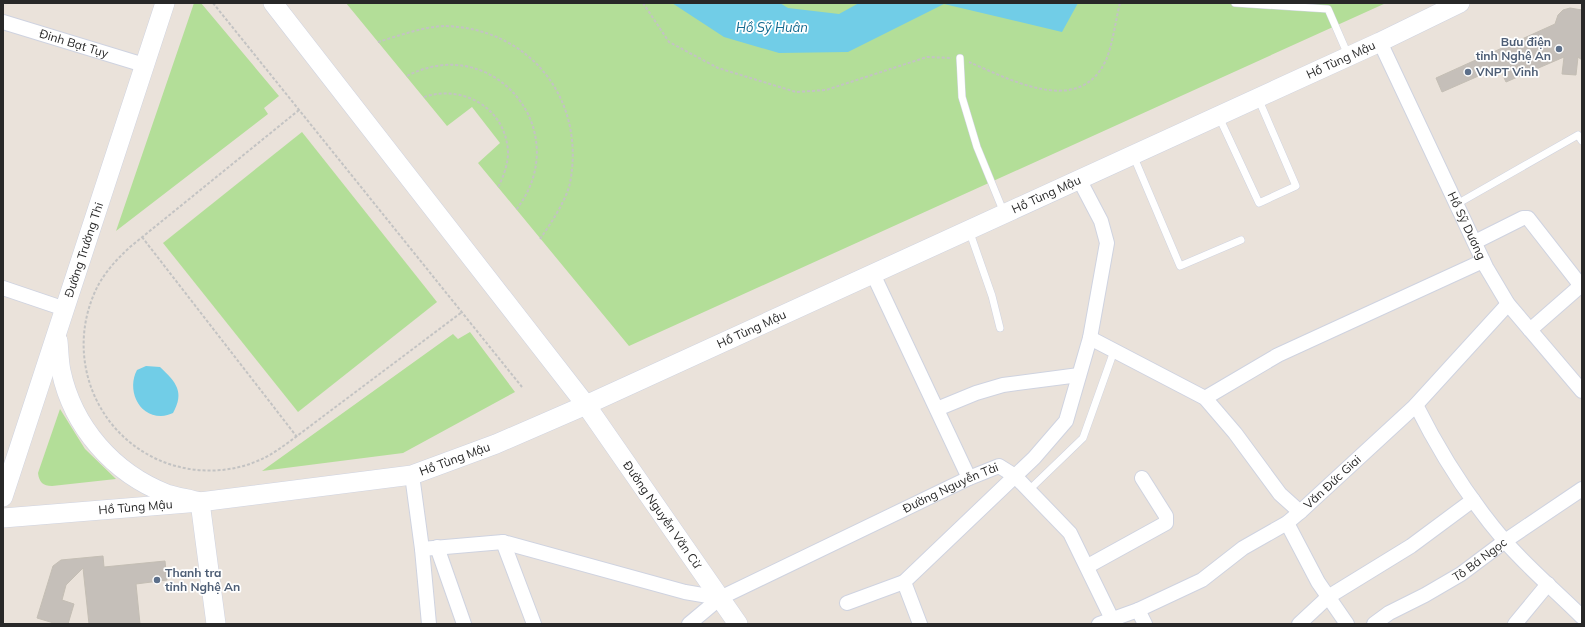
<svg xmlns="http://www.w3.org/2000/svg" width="1585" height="627" font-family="Mulish,sans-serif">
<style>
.green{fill:#b3de98}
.water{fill:#71cde7}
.building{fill:#c5bfb9;stroke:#c4beb4}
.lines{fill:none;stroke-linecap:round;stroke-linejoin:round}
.lane-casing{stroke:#cfd3e0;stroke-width:8}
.street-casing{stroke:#cfd3e0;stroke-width:16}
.secondary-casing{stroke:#cfd3e0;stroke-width:20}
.path{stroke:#c3c3c3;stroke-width:2;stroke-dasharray:3 2;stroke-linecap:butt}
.lane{stroke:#fff;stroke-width:7}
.street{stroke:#fff;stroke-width:14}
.secondary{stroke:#fff;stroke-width:19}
.service-dot{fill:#5c6f8a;stroke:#fff;stroke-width:1.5}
.labels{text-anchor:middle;stroke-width:3.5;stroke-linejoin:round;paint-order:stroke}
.service-label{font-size:12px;font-weight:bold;fill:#4e5e75;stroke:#fff;text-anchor:start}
.street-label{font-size:12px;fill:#282828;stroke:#fff}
.water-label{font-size:13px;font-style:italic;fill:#146a8f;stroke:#fff}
</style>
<rect width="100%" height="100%" fill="#eae2da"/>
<g class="green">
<path d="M194 3H201L279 96 264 108 268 114 116 231Z"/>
<path d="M346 3H1386L629 346 478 163 500 143 472 107 447 126Z"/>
<path d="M302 132 437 302 298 412 163 243Z"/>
<path d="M470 332 515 392 403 453 262 471 453 334 458 339Z"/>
<path d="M60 409 85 449 116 479 52 486C43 486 39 482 38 473Z"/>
</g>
<g class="water">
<path d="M672 3H780L788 8 839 14 859 3H1078L1062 32 944 4 848 52 779 53 724 37Z"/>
<path d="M146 366 160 367C176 382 185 392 173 413 170 414 165 416 161 416 137 416 127 388 137 370Z"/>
</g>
<g class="building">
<path d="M1570 8 1582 10V60L1578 57 1576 75 1562 74 1564 57 1506 82 1499 67 1442 92 1436 78 1555 24 1558 15 1563 10Z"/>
<path d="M103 556 104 567 165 561 167 580 136 584 140 624H89L83 568 66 585 62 600 74 604 68 624H57L37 618 53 566 61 560Z"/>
</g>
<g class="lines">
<g class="lane-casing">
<g id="lane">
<path d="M1235 3 1328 9 1348 55"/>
<path d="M960 58 962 97 977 147 1004 213"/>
<path d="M1219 117 1259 203 1296 186 1258 98"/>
<path d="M1133 155 1180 266 1241 240"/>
<path d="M1457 204 1578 135 1582 141"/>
<path d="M969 230 992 296 1000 328"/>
<path d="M1029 490 1083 438 1114 351"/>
</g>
</g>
<g class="street-casing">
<g id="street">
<path id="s1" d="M3 22 144 65"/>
<path id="s2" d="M1380 42 1486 267 1508 304 1582 391"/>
<path d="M1475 242 1523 218H1528L1578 282V288L1530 330"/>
<path d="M873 274 969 478"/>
<path d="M3 288 65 309"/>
<path d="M1090 338 1205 398 1235 433 1280 494 1300 512"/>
<path d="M1205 398 1278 355 1483 261"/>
<path d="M1416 405C1440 453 1469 499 1504 540 1527 567 1556 591 1582 617"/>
<path d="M937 409 976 393 1003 385 1079 375"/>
<path d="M412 475 422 549 429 624"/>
<path d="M1287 523 1318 582 1347 624"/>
<path d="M503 542 534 624"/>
<path d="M437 547 464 624"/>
<path d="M422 549 503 542 685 592 720 598"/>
<path d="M1088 566 1166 523V516L1142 478"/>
<path d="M847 603 904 582"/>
<path id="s3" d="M689 624 720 598 969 478 999 466 1015 476 1070 533 1112 619"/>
<path d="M920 624 904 582 1034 458 1066 421 1090 338 1107 243 1101 221 1079 179"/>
<path d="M1099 624 1138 610"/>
<path id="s4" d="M1145 624 1138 610 1202 580 1243 548 1287 523 1300 512 1414 407 1508 304"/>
<path d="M1299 624 1328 597 1411 546 1473 500"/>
<path id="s5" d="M1374 624 1389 613 1425 595 1461 574 1505 541 1582 489"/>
<path d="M1515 624 1548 584"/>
</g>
</g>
<g class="secondary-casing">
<g id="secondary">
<path id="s6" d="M273 3 586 405 738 624"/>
<path d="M58 341C59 351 59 362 61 371 73 427 113 473 167 494 177 497 189 499 200 502L216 624"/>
<path id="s7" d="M3 497 165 3"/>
<path id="s8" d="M3 518 200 502 412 475 496 444 586 405 1380 42 1460 3"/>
</g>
</g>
<g class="path">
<path d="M213 3 522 387"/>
<path d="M643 3 669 42 718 68 796 92 826 90 927 57 952 58"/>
<path d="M378 42C398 36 425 26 446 26 531 29 586 100 570 183 566 201 551 223 540 239"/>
<path d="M969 62C1009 79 1078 117 1105 62 1112 49 1116 18 1120 3"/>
<path d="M407 76C493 31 577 131 516 210"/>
<path d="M424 97C463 84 506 108 508 152 508 165 503 177 498 188"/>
<path d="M299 110 130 247C115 261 102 275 94 294 65 362 99 440 169 464 196 473 228 473 255 462 268 457 278 450 289 442L462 312"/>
<path d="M142 237 297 437"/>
</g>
<use href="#lane" class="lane"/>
<use href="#street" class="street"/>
<use href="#secondary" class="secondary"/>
</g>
<g class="service-dot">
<circle cx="1559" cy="49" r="4"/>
<circle cx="1468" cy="72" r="4"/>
<circle cx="157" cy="580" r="4"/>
</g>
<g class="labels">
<g class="service-label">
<text x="1551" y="46" text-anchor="end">Bưu điện<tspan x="1551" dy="14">tỉnh Nghệ An</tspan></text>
<text x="1476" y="76">VNPT Vinh</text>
<text x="165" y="577">Thanh tra<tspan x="165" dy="14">tỉnh Nghệ An</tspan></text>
</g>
<g class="street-label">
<text dy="4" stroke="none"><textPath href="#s1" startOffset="74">Đinh Bạt Tụy</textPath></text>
<text dy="4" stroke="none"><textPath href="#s8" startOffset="1429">Hồ Tùng Mậu</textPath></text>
<text dy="4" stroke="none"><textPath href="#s8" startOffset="1105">Hồ Tùng Mậu</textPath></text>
<text dy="4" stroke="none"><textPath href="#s2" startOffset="203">Hồ Sỹ Dương</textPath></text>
<text dy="4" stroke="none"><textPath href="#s7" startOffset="260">Đường Trường Thi</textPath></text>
<text dy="4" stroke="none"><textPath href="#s8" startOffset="781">Hồ Tùng Mậu</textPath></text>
<text dy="4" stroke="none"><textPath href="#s8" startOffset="457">Hồ Tùng Mậu</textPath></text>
<text dy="4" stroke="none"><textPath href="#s4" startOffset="250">Văn Đức Giai</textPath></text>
<text dy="4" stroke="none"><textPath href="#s3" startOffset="296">Đường Nguyễn Tài</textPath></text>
<text dy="4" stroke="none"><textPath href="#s8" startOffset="133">Hồ Tùng Mậu</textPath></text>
<text dy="4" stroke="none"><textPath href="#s6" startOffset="643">Đường Nguyễn Văn Cừ</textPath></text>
<text dy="4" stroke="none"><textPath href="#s5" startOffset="124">Tô Bá Ngọc</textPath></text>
</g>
<g class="water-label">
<text x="772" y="32">Hồ Sỹ Huân</text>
</g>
</g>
<rect width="1585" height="627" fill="none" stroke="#282828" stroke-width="8"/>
</svg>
